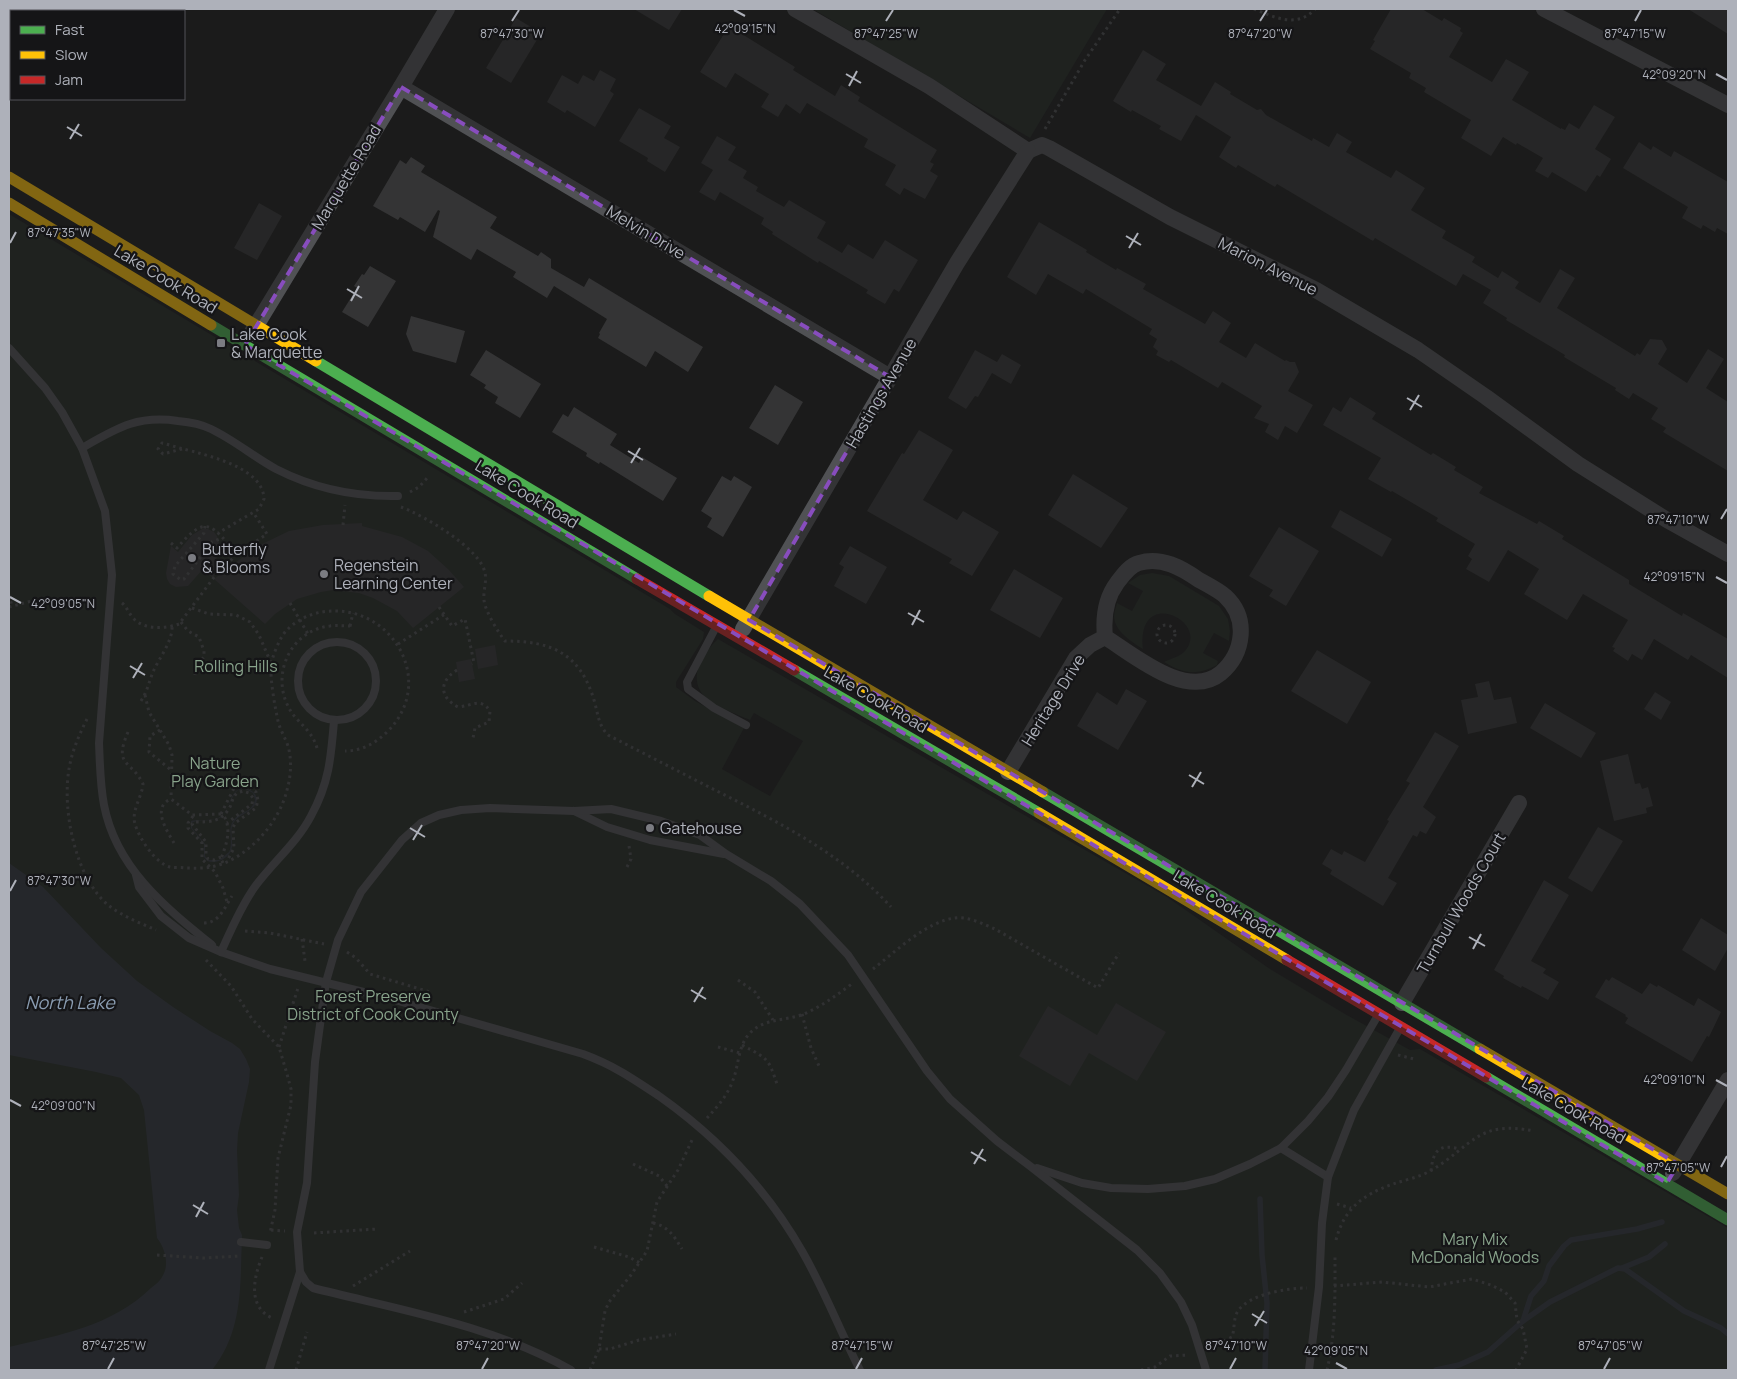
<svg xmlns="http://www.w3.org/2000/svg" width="1737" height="1379" font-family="Manrope,sans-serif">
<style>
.green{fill:#242a25}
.water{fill:#32373e;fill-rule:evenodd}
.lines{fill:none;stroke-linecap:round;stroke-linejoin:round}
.stream{stroke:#32373e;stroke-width:5.5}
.building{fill:#343435}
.path{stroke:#4b4c4f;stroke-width:3;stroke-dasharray:2.5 4;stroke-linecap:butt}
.lane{stroke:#505154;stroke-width:8}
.street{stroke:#505154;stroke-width:16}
.fast{stroke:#4caf50;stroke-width:11}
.slow{stroke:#ffc107;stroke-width:11}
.jam{stroke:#c62828;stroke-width:11}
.marked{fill:none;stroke:#884dbe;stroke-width:4;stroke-dasharray:10 6;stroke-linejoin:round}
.ticks{fill:none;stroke:#aeb1ba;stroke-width:2}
.poi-dot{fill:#7b7c82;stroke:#151517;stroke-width:2}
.labels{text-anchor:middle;stroke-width:4.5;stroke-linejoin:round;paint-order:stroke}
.street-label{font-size:16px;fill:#aeb1ba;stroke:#151517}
.poi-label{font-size:16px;fill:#aeb1ba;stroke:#151517;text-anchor:start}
.park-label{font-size:16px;fill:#88a38b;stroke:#151517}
.water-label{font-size:18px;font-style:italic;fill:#8a9cb1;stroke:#151517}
.ticks-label{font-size:12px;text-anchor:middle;fill:#aeb1ba;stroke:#151517;stroke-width:4.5;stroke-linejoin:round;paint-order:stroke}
</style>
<rect width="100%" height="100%" fill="#1b1b1b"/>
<g class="green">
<path d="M813 9H1107L1030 138Z"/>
<path d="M9 214 670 609 675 614 704 632 703 639 676 682V687L695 701 744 728 722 769 770 796 803 741 754 713 750 720C737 714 713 706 704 696 687 677 703 653 718 639L1167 897 1270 969 1345 1014 1410 1050 1420 1049 1728 1228V1370H9Z"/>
<path d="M1152 573 1169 576 1219 606 1228 619 1230 631 1229 641 1214 633 1203 653 1218 661 1217 665C1196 676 1184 674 1164 662 1170 659 1181 656 1185 651 1211 621 1136 585 1143 649 1132 642 1114 631 1114 616 1114 612 1116 607 1117 603L1132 611 1143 591 1128 583 1140 575Z"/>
</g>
<g class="water">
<path d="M241 788C246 788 251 789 255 794 264 808 239 814 234 822 226 835 241 849 222 860 216 862 212 863 207 861L204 857V844L191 828V821C200 818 211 823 220 817 231 810 228 793 241 788ZM245 789 253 793 255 800C251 814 239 811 233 821 227 830 234 842 229 852L219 860H208L205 856V844L192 828V823C199 818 212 822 222 817L235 793 238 790Z"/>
<path d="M9 863 43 887 101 948 137 981 173 1007 210 1031 232 1043 240 1049 246 1059 250 1069 249 1082 238 1133 237 1151 239 1195 237 1210 239 1228 242 1235C240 1283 244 1330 212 1370H9V1347C60 1335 112 1326 151 1288 155 1285 160 1281 162 1277 170 1265 165 1248 157 1238L144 1110 139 1095 121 1078 96 1072 9 1055Z"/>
</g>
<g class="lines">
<g class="stream">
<path d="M1260 1199 1262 1255 1267 1303 1265 1370"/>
<path d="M1622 1268 1649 1257 1665 1244"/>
<path d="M1523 1321 1531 1296 1544 1281 1549 1266 1564 1246 1571 1240 1637 1229 1662 1222"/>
<path d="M1436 1370 1459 1365 1488 1352 1523 1321 1550 1302 1618 1268 1625 1269 1684 1311 1721 1328 1728 1334"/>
</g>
</g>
<g class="building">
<path d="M634 9H682L669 30Z"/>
<path d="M1391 9H1422L1442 21 1444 18 1461 28 1460 31 1463 33 1449 57 1492 82 1506 59 1529 72 1512 100 1561 129V128L1565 130 1569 123 1579 129 1594 105 1615 117 1595 149 1611 159 1600 177 1597 175 1586 192 1552 172 1548 178 1535 171 1543 158 1517 143 1516 145 1503 137 1491 156 1461 138 1471 120 1424 92 1426 88 1409 78 1411 73 1370 49 1375 41 1373 40Z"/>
<path d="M1688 9H1728V34Z"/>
<path d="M516 18 541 33 511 83 486 68Z"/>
<path d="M729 26 795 67 793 70 835 96 841 85 860 97 858 101 937 150 930 162 934 164 930 171 938 176 925 199 904 188 900 195 885 185 896 165 864 147 868 139 807 103 800 114 786 104 778 117 761 107 769 94 735 73 726 88 700 72Z"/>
<path d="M1143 50 1166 64 1156 80 1201 106 1215 82 1231 92 1230 94 1257 110 1261 109 1266 115 1312 141 1313 138 1329 147 1337 133 1352 142 1346 152 1391 178 1396 170 1425 188 1411 210 1446 231 1442 238 1475 257 1472 262 1498 278 1502 271 1519 282 1515 288 1540 303 1560 269 1575 278 1557 308 1635 356 1637 353 1640 355 1650 339 1662 340 1667 349 1658 364 1687 383 1708 349 1724 359 1706 388 1728 402V471L1663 432 1666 428 1651 419 1658 408 1633 393 1629 399 1615 390 1616 388 1564 357 1565 355 1506 320 1507 318 1483 303 1491 290 1463 274 1456 286 1375 238 1373 241 1277 184 1275 187 1238 165 1236 168 1222 159 1219 157 1231 137 1196 115 1181 141 1159 129 1161 126 1132 110 1131 112 1113 101Z"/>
<path d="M600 70 616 79 610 91 614 94 595 127 567 110 565 113 547 102 562 75 578 84 583 75 594 81Z"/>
<path d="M639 108 671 126 664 138 680 147 665 172 647 161 648 158 619 141Z"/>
<path d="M717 136 736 147 728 160 747 171 743 178 758 187 756 191 784 207 789 200 826 222 817 238 842 253 848 244 873 259 885 240 918 260 899 292 894 289 885 304 866 293 868 290 819 261 818 263 772 234 773 232 761 224 764 218 720 192 715 201 699 192 713 170 701 163Z"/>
<path d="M1639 142 1651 150 1653 146 1671 157 1674 151 1728 182V234L1717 228 1715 232 1703 225 1701 229 1682 218 1688 207 1623 168Z"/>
<path d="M411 157 425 166 421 172 497 217 490 228 538 256 541 252 551 259V268L584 287 589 278 703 347 688 372 655 351 646 367 598 338 600 334 599 333 607 319 554 286 547 298 513 277 516 272 477 249 471 260 433 237 440 211 438 210 425 232 400 217 398 220 373 206 400 160 406 164Z"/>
<path d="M259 203 282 216 257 260 234 248Z"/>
<path d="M1039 222 1087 250 1086 252 1116 270 1117 268 1146 284 1143 289 1205 324 1213 311 1231 323 1219 342 1246 358 1255 343 1285 361 1286 360 1290 362H1295L1299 372 1288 391 1313 405 1297 433 1285 426 1278 440 1265 432 1269 424 1254 418 1262 406 1222 382 1218 388 1171 360 1169 362 1156 355 1158 351 1153 347 1157 339 1149 334 1152 329 1086 289 1083 294 1048 274 1036 295 1007 277Z"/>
<path d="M370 266 396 281 368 327 342 312 357 288 354 286 362 274 364 275Z"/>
<path d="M411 316 465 331 456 363 413 351 406 334Z"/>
<path d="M486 350 541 384 520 418 495 403 498 397 484 388 486 385 470 375Z"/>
<path d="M975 350 997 362 1002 354 1021 365 1011 384 992 373 978 397 975 396 966 409 948 398Z"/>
<path d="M775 385 803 402 778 445 749 428Z"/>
<path d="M1350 397 1376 413 1372 419 1431 455 1433 453 1456 467 1454 470 1483 487 1479 493 1537 524 1539 521 1564 536 1562 539 1629 580V584L1682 616 1683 613 1728 639V678L1691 655 1688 660 1654 639 1642 660 1632 654 1628 661 1613 651 1615 648 1612 647 1628 620 1583 594 1567 620 1524 594 1539 569 1508 550 1489 582 1466 569 1472 559 1468 556 1475 544 1436 521 1438 518 1392 491 1391 492 1368 479 1381 458 1323 425 1333 407 1341 412Z"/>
<path d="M574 407 617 434 610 445 639 463 642 457 677 478 663 501 600 462 599 464 586 456 587 453 552 432 563 414 568 417Z"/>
<path d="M919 430 953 450 923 500 957 520 963 511 999 532 972 576 949 563 952 559 867 511 902 453 904 454Z"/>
<path d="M1073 474 1128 508 1101 548 1048 515Z"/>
<path d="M722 476 731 481 734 476 752 487 723 537 707 527 712 518 701 511Z"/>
<path d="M1340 510 1392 539 1382 557 1331 527Z"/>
<path d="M362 523V526L402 537 428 551 449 570 464 587 413 628 397 611 373 598 359 593 333 590 321 592 297 599 275 614 265 624 214 579 256 547 289 531 323 525Z"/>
<path d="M1279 527 1319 551 1286 606 1269 596 1273 590 1249 576Z"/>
<path d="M202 529H208L214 532 217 536 219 542 214 579 203 569 188 586 176 587 170 584 167 579 166 573 171 546 178 552 192 535Z"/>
<path d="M850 546 887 567 866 604 834 586 844 567 839 564Z"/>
<path d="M1014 569 1063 598 1040 638 990 610Z"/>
<path d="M495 645 498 665 478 669 475 649Z"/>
<path d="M1317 650 1371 682 1347 724 1291 691Z"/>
<path d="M471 659 475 679 459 682 456 662Z"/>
<path d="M1489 681 1494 700 1511 697 1517 723 1468 734 1461 700 1478 697 1475 684Z"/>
<path d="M1126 689 1147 701 1118 750 1077 726 1097 692 1117 705Z"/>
<path d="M1655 692 1671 702 1661 720 1644 709Z"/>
<path d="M1545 703 1596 733 1581 758 1530 728Z"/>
<path d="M1435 732 1459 746 1423 807 1436 817 1426 834 1420 831 1417 837 1413 835 1388 878 1397 883 1383 906 1330 874 1332 870 1322 864 1331 849 1342 855 1344 851 1365 862 1389 821 1387 820 1410 783 1406 781Z"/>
<path d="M1628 754 1635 784 1640 783 1642 789 1648 787 1653 806 1646 808 1647 813 1614 821 1600 761Z"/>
<path d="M1598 827 1623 841 1592 892 1568 878Z"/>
<path d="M1544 880 1569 895 1531 961 1546 969 1543 973 1559 982 1548 1000 1522 986 1521 988 1503 978 1504 976 1494 970Z"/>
<path d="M1701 918 1728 935V948L1715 971 1682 950Z"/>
<path d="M1612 977 1642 994 1650 983 1657 987 1658 985 1694 1006 1698 998 1721 1012 1709 1037 1707 1036 1692 1062 1625 1023 1628 1018 1625 1016 1626 1015 1595 997 1606 979 1609 981Z"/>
<path d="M1116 1003 1166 1032 1137 1081 1089 1053 1070 1086 1019 1056 1048 1006 1097 1035Z"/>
</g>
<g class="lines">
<g class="path">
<path d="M1254 9C1274 17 1297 29 1315 9"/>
<path d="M1045 129 1085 60 1120 9"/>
<path d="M182 449 163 454 158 449 162 443 166 444C193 453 263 463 264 499L259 509 218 533"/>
<path d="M410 492 419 487 428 477"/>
<path d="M401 507C423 515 481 549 485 573 487 581 483 591 484 600 485 611 498 632 505 641 551 641 580 653 594 700 598 713 598 725 608 735 641 752 674 769 707 786 772 819 841 852 891 907"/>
<path d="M343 525 345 505"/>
<path d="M205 526 204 533 175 566 173 574 181 580 184 579 212 542 222 538"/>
<path d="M171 543 177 548C207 513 211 525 237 554"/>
<path d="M9 595 12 606"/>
<path d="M122 603C127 607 129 614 134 619 145 630 165 629 179 624L215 576 237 554 267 534 253 512"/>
<path d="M290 603 308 634"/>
<path d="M9 607 39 599H97"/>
<path d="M439 607 452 626 465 619 474 663 472 664"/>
<path d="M192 608 209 614 236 615 250 622 259 635 271 663"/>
<path d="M181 622 188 631 199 637 204 651V657L196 666 195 675"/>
<circle cx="1166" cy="634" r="9"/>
<path d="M350 626 353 613"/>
<path d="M398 644 445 614"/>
<path d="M457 670C439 681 439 697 458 707 472 706 481 697 490 711L489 722 475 728 473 738"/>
<path d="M145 695 149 712 169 745 172 755 171 799"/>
<path d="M141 701C147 692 149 682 153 672 159 658 173 641 172 626"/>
<path d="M87 719C79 735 72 751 69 769 62 810 75 877 108 905 122 916 140 923 156 930"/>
<path d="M160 730 150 736 149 752 171 770"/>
<path d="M128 732C113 767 131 759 143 784 142 797 131 811 135 824 139 838 155 863 170 867 174 868 180 867 185 868 195 868 205 869 215 866 248 858 279 823 287 790 291 776 292 760 288 746 285 737 280 730 278 721 275 707 270 680 271 665 272 657 280 637 286 631 295 621 309 614 322 612 390 601 438 680 388 731 376 743 362 751 345 751"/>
<path d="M317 748C311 727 295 723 287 704 272 671 292 630 330 626 337 625 343 626 350 626L349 630"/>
<path d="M221 814 234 788 243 785 249 787 256 792 258 800 256 808 235 823 233 828 234 848 227 861"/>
<path d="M193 816 188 823V828L202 843V859L215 872 223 888 227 902"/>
<path d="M174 843C167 831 151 807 171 799L192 815 221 814"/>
<path d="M221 857 214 860 208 859 206 854V842L192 824 195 822C210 822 222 822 230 807 232 802 233 797 237 793L243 791 249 793 253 798 252 804 227 823"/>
<path d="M223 863 221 859C226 845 232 830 224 816"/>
<path d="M627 867 631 859 629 846"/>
<path d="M204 923C220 923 225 906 232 896"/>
<path d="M245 931 270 933 324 944"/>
<path d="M302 939 305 961"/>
<path d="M347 952 356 958 370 974 430 992"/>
<path d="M206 960 231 986 252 1019 279 1047 287 1074 291 1089V1105L278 1158 275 1210 270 1233"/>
<path d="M873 969C895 952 927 921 955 918 968 916 983 924 995 929L1098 988 1119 953"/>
<path d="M738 980 755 992 773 1020"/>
<path d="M802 1014 811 1048 819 1066"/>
<path d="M742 1045C770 1060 768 1058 778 1087"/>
<path d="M279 1047 298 988"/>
<path d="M718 1047 740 1053"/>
<path d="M1398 1055 1414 1059"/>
<path d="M707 1118C717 1107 728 1095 733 1080 739 1065 738 1045 750 1033 764 1018 786 1021 804 1014 822 1006 837 995 853 983"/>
<path d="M633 1164 659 1176 667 1186"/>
<path d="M1431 1171C1433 1152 1438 1143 1459 1149"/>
<path d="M1337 1204 1351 1208"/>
<path d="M653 1223C668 1226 674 1236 682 1249"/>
<path d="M271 1230 285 1231"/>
<path d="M314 1233 377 1229"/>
<path d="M1336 1240C1344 1209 1362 1195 1393 1184 1405 1180 1420 1177 1432 1170 1473 1145 1478 1120 1534 1131"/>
<path d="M594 1247 629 1257 640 1263"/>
<path d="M157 1255 203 1258 241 1256"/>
<path d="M262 1257C253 1279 248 1307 272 1318"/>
<path d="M353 1286 410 1251"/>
<path d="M1334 1286 1382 1282 1429 1287 1472 1279 1491 1285 1505 1292 1515 1303 1517 1320 1523 1329 1527 1349 1516 1370"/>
<path d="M464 1312 504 1299 522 1283"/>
<path d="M1212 1347 1232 1337C1235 1329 1233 1318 1238 1311 1249 1294 1288 1288 1307 1288"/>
<path d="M599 1349H610L639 1340 676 1334"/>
<path d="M296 1370 307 1332"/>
<path d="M590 1370 599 1349 605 1311 609 1302 631 1275 647 1251 657 1202 678 1170 693 1138"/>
<path d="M1141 1370 1155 1367 1170 1356 1188 1355"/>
<path d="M1327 1370C1336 1332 1335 1293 1335 1254"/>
</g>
<g class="lane">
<path d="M9 348 45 388 62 412 82 448 105 511 112 575 99 743C100 764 100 784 104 805 116 868 165 907 212 945"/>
<path d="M82 448C117 428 137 415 178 421 189 422 201 424 211 429 234 440 254 457 276 469 313 488 356 497 398 496"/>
<path d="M716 627 687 682 688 689 714 708 746 725"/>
<circle cx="337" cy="681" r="39"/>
<path d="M574 811 607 827 650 840 724 854"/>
<path d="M136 875 139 887 161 916 189 938 221 952 270 969 388 998 583 1054C613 1065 632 1078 659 1096 717 1137 766 1188 802 1251 824 1289 840 1331 860 1370"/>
<path d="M221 952C231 930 240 908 254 888 272 863 297 843 311 816 329 783 331 758 334 721"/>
<path d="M1281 1148 1328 1177"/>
<path d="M1037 1168 1082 1183 1111 1188 1148 1189 1185 1186 1215 1179 1250 1164 1281 1148 1308 1121 1328 1097 1346 1070 1377 1017"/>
<path d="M241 1242 267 1245"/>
<path d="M269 1370 300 1272"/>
<path d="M571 1370C492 1325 400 1310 313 1288L306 1282 300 1272 297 1232 307 1183 315 1062 322 1010 326 982 338 940 361 892 402 840 421 823 439 815 461 810 490 808 574 811 611 809 661 821 700 835 726 854 771 881 800 904 848 955 927 1071 950 1099 997 1141 1030 1166 1137 1250 1160 1273 1181 1302 1192 1325 1206 1370"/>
<path d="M1309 1370 1319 1287 1322 1223 1328 1177 1354 1110 1400 1028"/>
</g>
<g class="street">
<path d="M795 9 929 86 1028 151 1042 145 1049 148 1170 217 1316 290 1418 350 1486 397 1578 464 1667 520 1728 554"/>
<path d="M1544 9 1728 105"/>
<path d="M401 87 890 377"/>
<path d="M251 334 401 87 447 9"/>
<path d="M743 629 957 263 1028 151"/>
<path d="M1008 772 1076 658 1090 645 1105 637C1103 617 1105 599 1117 583 1123 575 1130 565 1139 563 1161 556 1182 568 1199 580 1208 585 1218 590 1225 596 1249 618 1244 653 1221 673 1187 701 1134 655 1105 637"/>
<path d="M1402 1003 1519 803"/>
<path d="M1673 1173 1728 1080"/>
</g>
<g class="fast">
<path d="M211 325 637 579"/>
<path d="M316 361 709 596"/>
<path d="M794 670 1039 813"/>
<path d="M1043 792 1480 1049"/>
<path d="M1486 1077 1728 1220"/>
</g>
<g class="slow">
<path d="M9 177 316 361"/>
<path d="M9 203 211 325"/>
<path d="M709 596 1043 792"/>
<path d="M1039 813 1287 960"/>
<path d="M1480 1049 1728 1194"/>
</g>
<g class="jam">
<path d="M637 579 794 670"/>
<path d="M1287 960 1486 1077"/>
</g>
</g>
<path d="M0 0H1737V1379H0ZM401 87 890 377 749 620 1678 1164 1667 1183 245 345Z" fill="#1b1b1b" fill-opacity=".55" fill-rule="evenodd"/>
<path class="marked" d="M401 87 890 377 749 620 1678 1164 1667 1183 245 345Z"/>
<path class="ticks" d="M734 10 745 16M512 21 519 10M886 21 893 10M1260 21 1267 10M1635 21 1641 10M846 74 861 83M1716 74 1727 80M849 86 857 71M67 127 82 136M70 139 79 124M1126 236 1141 245M10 243 16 232M1129 248 1138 233M347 289 362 298M351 301 359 286M1407 398 1422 407M1410 410 1419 395M628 451 643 460M631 463 640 448M1721 519 1727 509M1716 577 1727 583M10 597 21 603M908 613 924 622M912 625 920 610M130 666 145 675M133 678 142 663M1189 775 1204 784M1192 787 1201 772M410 828 425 837M413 840 422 825M10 891 16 880M1469 937 1485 946M1473 949 1481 934M691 990 706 999M694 1002 703 987M1716 1080 1727 1086M10 1100 21 1106M971 1152 986 1161M974 1164 983 1149M1721 1167 1727 1156M193 1205 208 1214M196 1217 204 1202M1252 1314 1267 1323M1255 1326 1264 1311M1336 1363 1347 1369M108 1369 114 1358M482 1369 488 1358M856 1369 862 1358M1230 1369 1236 1358M1604 1369 1610 1358"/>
<g class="poi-dot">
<rect x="216" y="338" width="10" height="10" rx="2.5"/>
<circle cx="192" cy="558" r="5"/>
<circle cx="324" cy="574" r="5"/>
<circle cx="650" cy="828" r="5"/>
</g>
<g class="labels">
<g class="street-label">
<text transform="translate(346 177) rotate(-59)" y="6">Marquette Road</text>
<text transform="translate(646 232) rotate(31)" y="6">Melvin Drive</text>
<text transform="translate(1268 266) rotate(27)" y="6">Marion Avenue</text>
<text transform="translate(166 279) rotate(31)" y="6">Lake Cook Road</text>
<text transform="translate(881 393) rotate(-60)" y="6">Hastings Avenue</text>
<text transform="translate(527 494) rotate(31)" y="6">Lake Cook Road</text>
<text transform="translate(876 699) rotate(30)" y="6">Lake Cook Road</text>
<text transform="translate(1053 700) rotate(-58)" y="6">Heritage Drive</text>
<text transform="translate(1461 903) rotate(-60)" y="6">Turnbull Woods Court</text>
<text transform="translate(1225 904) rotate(31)" y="6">Lake Cook Road</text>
<text transform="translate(1574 1110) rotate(30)" y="6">Lake Cook Road</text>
</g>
<g class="poi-label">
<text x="231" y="340">Lake Cook<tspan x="231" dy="18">&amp; Marquette</tspan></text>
<text x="202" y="555">Butterfly<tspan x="202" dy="18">&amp; Blooms</tspan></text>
<text x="334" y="571">Regenstein<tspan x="334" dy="18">Learning Center</tspan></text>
<text x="660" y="834">Gatehouse</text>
</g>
<g class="park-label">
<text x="236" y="672">Rolling Hills</text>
<text x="215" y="769">Nature<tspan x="215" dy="18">Play Garden</tspan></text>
<text x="373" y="1002">Forest Preserve<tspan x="373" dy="18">District of Cook County</tspan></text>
<text x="1475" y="1245">Mary Mix<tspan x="1475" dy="18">McDonald Woods</tspan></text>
</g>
<g class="water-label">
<text x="70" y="1009">North Lake</text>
</g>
</g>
<g class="ticks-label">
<text x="745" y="33">42°09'15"N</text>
<text x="512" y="38">87°47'30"W</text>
<text x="886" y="38">87°47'25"W</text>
<text x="1260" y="38">87°47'20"W</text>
<text x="1635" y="38">87°47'15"W</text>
<text x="1674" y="79">42°09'20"N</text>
<text x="59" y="237">87°47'35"W</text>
<text x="1678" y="524">87°47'10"W</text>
<text x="1674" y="581">42°09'15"N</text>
<text x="63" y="608">42°09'05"N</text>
<text x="59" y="885">87°47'30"W</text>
<text x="1674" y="1084">42°09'10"N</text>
<text x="63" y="1110">42°09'00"N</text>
<text x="1678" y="1172">87°47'05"W</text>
<text x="114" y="1350">87°47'25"W</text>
<text x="488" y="1350">87°47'20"W</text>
<text x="862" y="1350">87°47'15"W</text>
<text x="1236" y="1350">87°47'10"W</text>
<text x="1610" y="1350">87°47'05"W</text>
<text x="1336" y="1355">42°09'05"N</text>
</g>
<rect width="1737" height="1379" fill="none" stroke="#aeb1ba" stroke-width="20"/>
<rect x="10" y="10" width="175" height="90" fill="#151517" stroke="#525358"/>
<rect x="20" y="26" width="25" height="8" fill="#4caf50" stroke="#525358"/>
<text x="55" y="35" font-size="15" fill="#aeb1ba">Fast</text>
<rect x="20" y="51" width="25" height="8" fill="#ffc107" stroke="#525358"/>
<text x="55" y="60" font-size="15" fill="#aeb1ba">Slow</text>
<rect x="20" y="76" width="25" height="8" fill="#c62828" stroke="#525358"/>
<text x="55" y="85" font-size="15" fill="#aeb1ba">Jam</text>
</svg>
